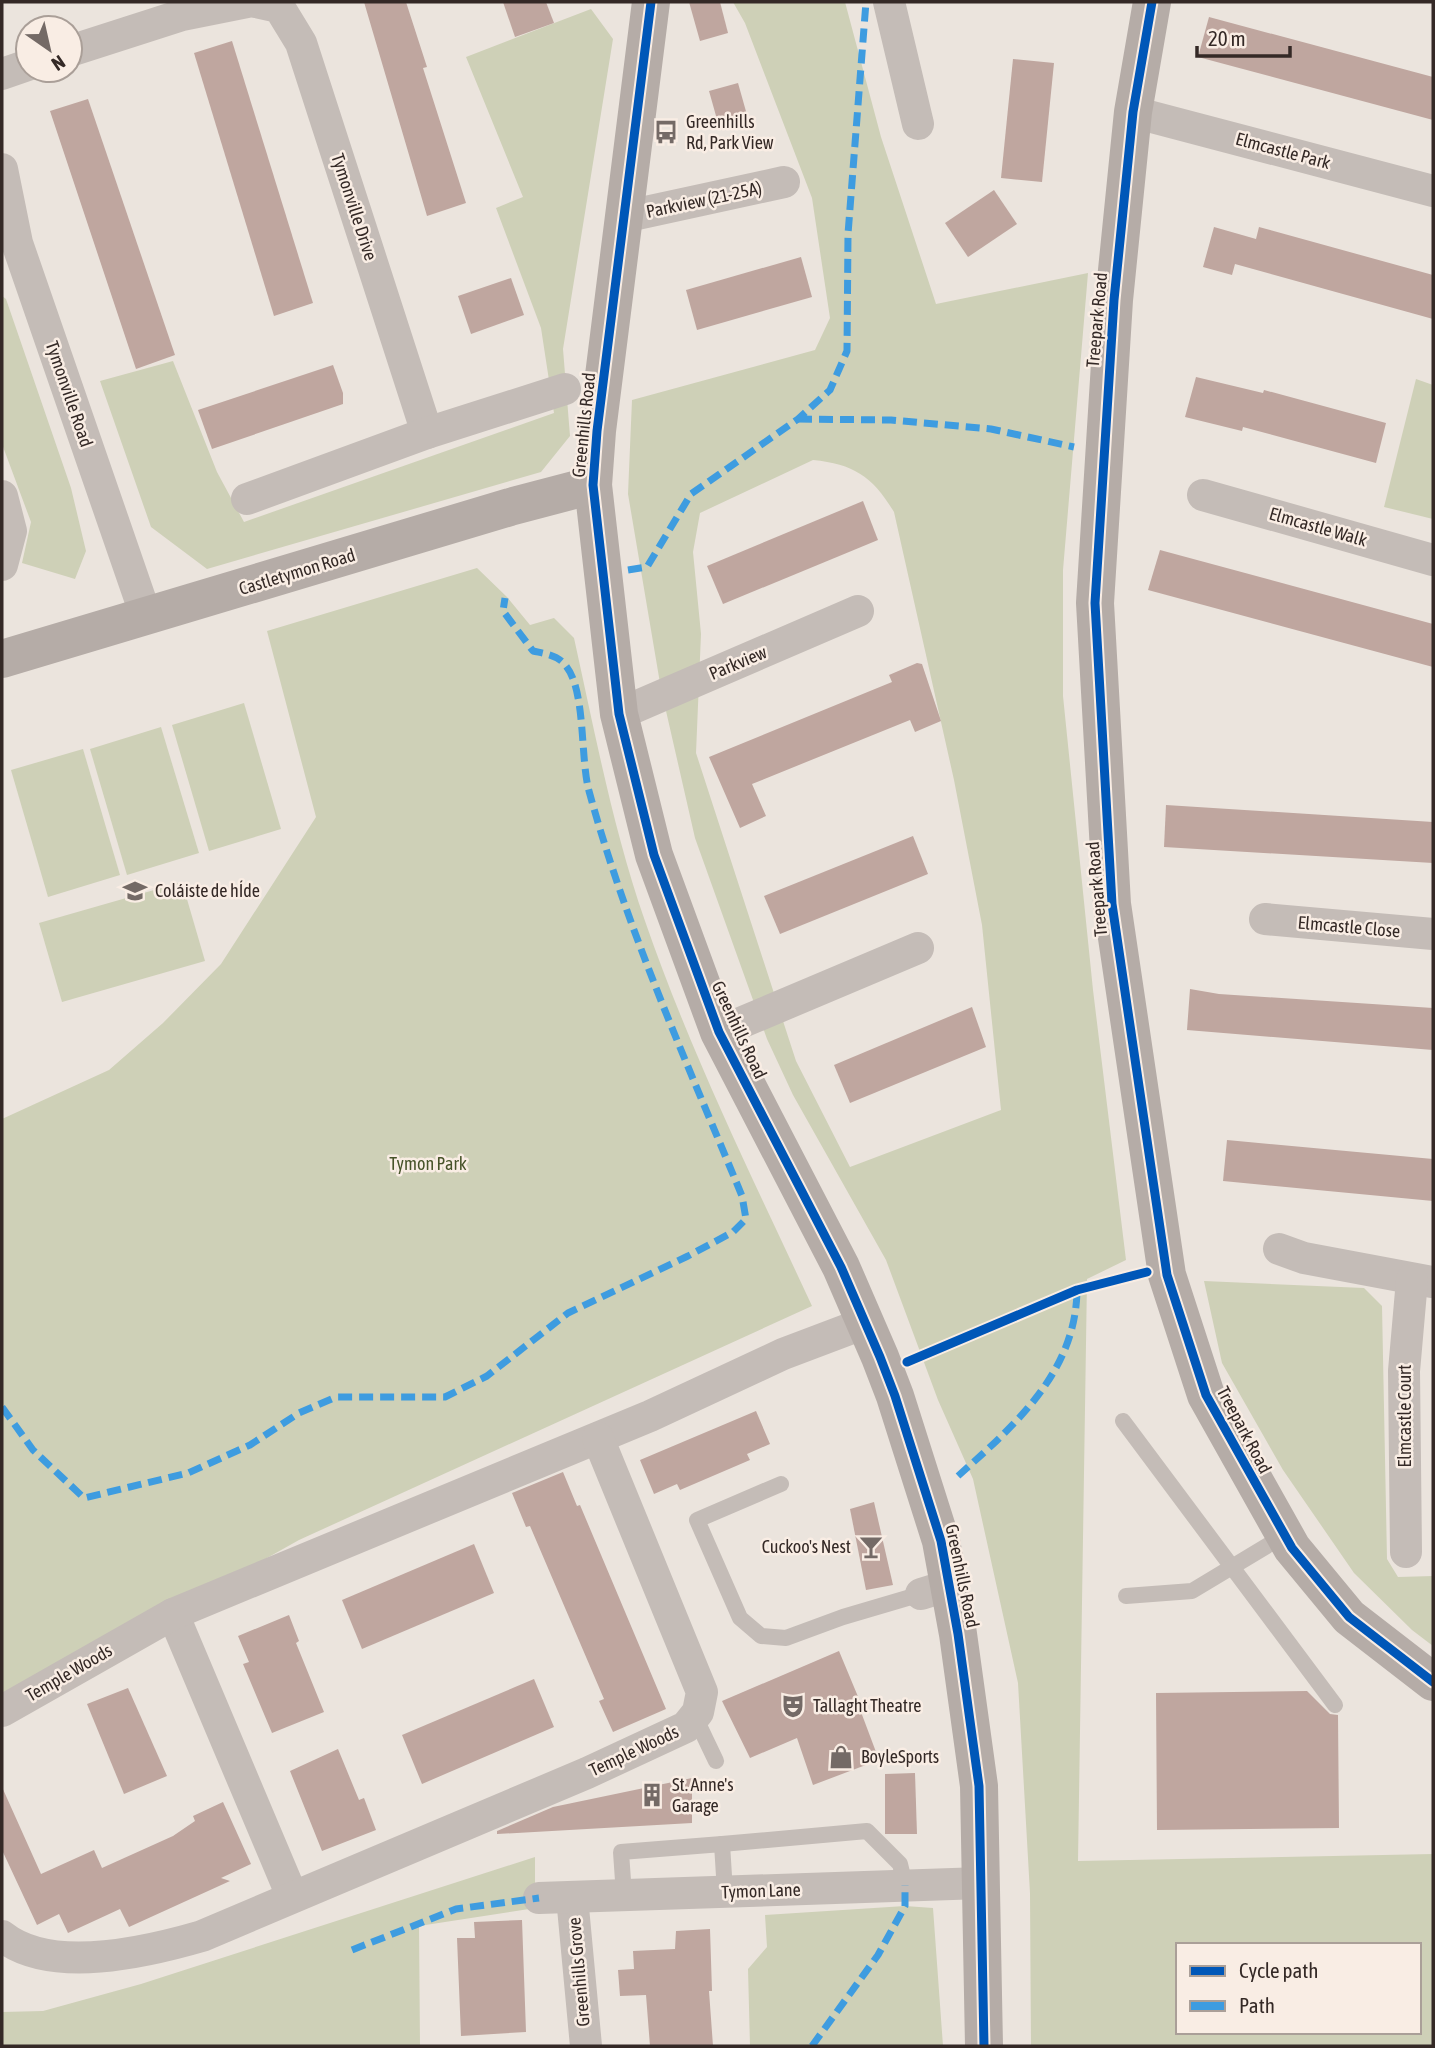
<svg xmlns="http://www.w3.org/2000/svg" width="1435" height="2048" font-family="'Asap Condensed',sans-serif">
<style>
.green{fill:#ced0b7;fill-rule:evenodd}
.building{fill:#bfa69f}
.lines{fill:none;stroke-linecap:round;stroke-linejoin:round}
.lane{stroke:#c4bcb7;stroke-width:16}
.street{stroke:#c4bcb7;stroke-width:32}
.secondary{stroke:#b5aca7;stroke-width:38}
.quiet{stroke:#3e9ce0;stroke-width:7;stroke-dasharray:14 7;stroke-linecap:butt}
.cycleway-casing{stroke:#f9ede4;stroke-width:13}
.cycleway{stroke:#0057b8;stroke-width:9}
.labels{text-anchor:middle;stroke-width:5;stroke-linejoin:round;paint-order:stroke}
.poi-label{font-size:18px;fill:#342926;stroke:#f9ede4;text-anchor:start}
.street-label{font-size:18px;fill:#342926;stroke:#f9ede4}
.park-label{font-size:18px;fill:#475329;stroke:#f9ede4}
</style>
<rect width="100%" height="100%" fill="#ebe4dd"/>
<g class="green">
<path d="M733 2H845L881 137 936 304 1088 273 1063 570V696L1093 990 1126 1260 1087 1279 1078 1861 1433 1854V2046H1031L1030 1893 1018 1683 973 1479 938 1400 886 1260 793 1095 767 1039 695 838 661 689 628 494 632 400 815 350 830 318 812 198 745 23ZM813 460C854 464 873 477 894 512L954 780 982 925 1001 1110 850 1167 796 1061 696 753 701 634 693 552 700 513ZM1178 1945H1419V2032H1178Z"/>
<path d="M591 9 613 39 563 349 570 436 541 472 207 569 151 527 100 381 173 361 217 472 244 522 554 413 541 328 496 208 523 197 466 57Z"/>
<path d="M2 296 6 299 71 488 86 551 75 579 22 563 31 522 2 444Z"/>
<path d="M1416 379 1433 385V519L1384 507Z"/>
<path d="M477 568 507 597 530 625 554 618 574 638C595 733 613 829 645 921 691 1054 753 1179 812 1306L299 1540 2 1706V1119L109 1070 163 1023 221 964 316 817 267 631Z"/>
<path d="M244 703 281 829 209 851 172 725Z"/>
<path d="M161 727 199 853 127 875 90 749Z"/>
<path d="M83 749 120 875 48 897 11 770Z"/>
<path d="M182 882 205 961 62 1002 39 923Z"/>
<path d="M1204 1281 1364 1288 1382 1306 1387 1559 1398 1577 1433 1576V1646L1412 1630 1354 1573 1283 1470 1222 1363Z"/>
<path d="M535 1857V1888L529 1909 419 1926 420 2046H2V2012L43 2011 141 1984Z"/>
<path d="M905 1906 933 1908 943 2046H750L748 1969 767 1947 765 1915Z"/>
</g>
<g class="building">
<path d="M364 2H406L427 67 423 68 466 203 427 216Z"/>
<path d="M503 2H546L554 23 515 37Z"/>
<path d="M689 2H720L728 33 700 41Z"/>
<path d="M1209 17 1433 77V120L1198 57Z"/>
<path d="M232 41 313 303 274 316 194 53Z"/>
<path d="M1013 59 1054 63 1042 182 1001 178Z"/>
<path d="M738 83 749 122 720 130 709 91Z"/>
<path d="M88 99 175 355 136 369 50 111Z"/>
<path d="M994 190 1017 224 968 257 945 223Z"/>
<path d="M1214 227 1256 239 1259 227 1433 275V319L1235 264 1232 275 1203 267Z"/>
<path d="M801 257 812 297 697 330 686 290Z"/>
<path d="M511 278 524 315 471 334 458 296Z"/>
<path d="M333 365 343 393V404L212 449 198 410Z"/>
<path d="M1196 377 1263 393 1264 390 1386 423 1376 463 1243 427 1242 431 1185 417Z"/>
<path d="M863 501 878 540 723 604 707 566Z"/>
<path d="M1160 550 1433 624V667L1148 590Z"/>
<path d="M917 663 922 664 941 721 915 732 910 720 752 784 766 816 740 828 709 757 892 682 889 675Z"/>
<path d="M1166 805 1433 822V863L1164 847Z"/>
<path d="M913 836 928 874 780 934 764 896Z"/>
<path d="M1190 989 1219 994 1433 1008V1050L1187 1030Z"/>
<path d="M972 1007 986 1047 850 1103 834 1065Z"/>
<path d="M1227 1140 1433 1159V1201L1223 1181Z"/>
<path d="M756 1411 770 1444 747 1454 750 1460 680 1490 677 1484 654 1494 640 1460Z"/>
<path d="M563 1472 577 1506 580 1505 666 1709 613 1732 599 1701 604 1699 530 1526 526 1527 512 1493Z"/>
<path d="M874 1502 893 1585 866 1590 850 1509Z"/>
<path d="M474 1544 494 1593 362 1649 342 1600Z"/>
<path d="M289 1615 299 1641 296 1643 324 1712 272 1733 243 1664 249 1662 238 1636Z"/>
<path d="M839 1651 864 1711 861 1712 879 1760 813 1785 797 1738 750 1758 722 1701Z"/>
<path d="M534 1679 554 1727 422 1784 402 1735Z"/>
<path d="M128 1688 167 1776 124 1794 87 1704Z"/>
<path d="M1307 1691 1330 1714 1338 1715 1339 1828 1157 1830 1156 1693Z"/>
<path d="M338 1749 359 1800 364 1798 376 1830 322 1851 290 1771Z"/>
<path d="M915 1773 917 1834H885V1774Z"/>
<path d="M692 1778V1823L497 1834V1831L553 1807Z"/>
<path d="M2 1787 41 1874 94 1850 102 1868 173 1836 195 1821 193 1816 223 1802 251 1864 221 1878 230 1881 129 1927 120 1909 68 1933 59 1914 37 1925 2 1850Z"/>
<path d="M522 1920 526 2032 461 2036 457 1938H475L474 1922Z"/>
<path d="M710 1929 712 1991H709L713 2046H650L646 1995 620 1996 618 1970 634 1969 633 1951 675 1949 676 1931Z"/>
</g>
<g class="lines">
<g class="lane">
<path d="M1123 1421 1335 1705"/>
<path d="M781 1484 697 1520 740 1618 761 1636 786 1638 843 1617 921 1594"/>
<path d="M1126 1596 1192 1591 1285 1535"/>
<path d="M695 1717 716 1761"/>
<path d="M722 1844 867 1831 900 1864 905 1885"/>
<path d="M624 1895 621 1852 722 1844 725 1892"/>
</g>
<g class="street">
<path d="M256 2 279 7 301 43 427 433"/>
<path d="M889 2 918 124"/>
<path d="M70 51 182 15 247 2"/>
<path d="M2 74 28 65"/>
<path d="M1133 112 1433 191"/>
<path d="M2 169 17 243 146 616"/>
<path d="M623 217 784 182"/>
<path d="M1203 495 1433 560"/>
<path d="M2 496 11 531 2 565"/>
<path d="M247 499 427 433 565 389"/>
<path d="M619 714 858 611"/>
<path d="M1265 919 1433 934"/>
<path d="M719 1032 918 948"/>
<path d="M1279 1249 1304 1258 1432 1282"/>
<path d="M1406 1552 1404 1371 1412 1280"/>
<path d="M921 1594 950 1585"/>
<path d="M173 1614 292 1896"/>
<path d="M2 1711 173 1614 650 1416 783 1354 865 1323"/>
<path d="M572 1897 586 2046"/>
<path d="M539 1898 982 1883"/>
<path d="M2 1936C51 1975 147 1952 202 1936L587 1773 686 1727 698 1712 702 1692 598 1438"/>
</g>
<g class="secondary">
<path d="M651 2 597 431 593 485 619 714 654 855 719 1032 841 1267 880 1357 895 1396 941 1541 958 1634 979 1786 984 2046"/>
<path d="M1152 2 1133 112 1114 300 1095 603 1112 904 1167 1275 1206 1395 1292 1548 1349 1617 1433 1682"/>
<path d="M2 659 510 507 593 485"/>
</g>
<g class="quiet">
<path d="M798 419 891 420 991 429 1074 447"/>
<path d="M628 570 647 567 691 494 798 419 830 390 847 351 848 234 866 2"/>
<path d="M2 1407 33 1450 84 1498 188 1473 250 1445 299 1413 336 1397H445L487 1376 568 1313 688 1256 733 1232 746 1219 742 1196C687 1063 627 930 589 791 580 758 586 691 566 666 558 655 546 654 533 651L503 611 505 598"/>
<path d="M958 1476C1015 1425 1076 1372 1077 1290"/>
<path d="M352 1950 456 1909 539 1898"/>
<path d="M812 2046 878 1955 905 1906V1885"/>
</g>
<g class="cycleway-casing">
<g id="cycleway">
<path d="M651 2 597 431 593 485 619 714 654 855 719 1032 841 1267 880 1357 895 1396 941 1541 958 1634 979 1786 984 2046"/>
<path d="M1152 2 1133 112 1114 300 1095 603 1112 904 1167 1275 1206 1395 1292 1548 1349 1617 1433 1682"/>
<path d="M907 1362 1077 1290 1147 1272"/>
</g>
</g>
<use href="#cycleway" class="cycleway"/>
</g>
<defs>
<g id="bus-bare" transform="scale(1.89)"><path d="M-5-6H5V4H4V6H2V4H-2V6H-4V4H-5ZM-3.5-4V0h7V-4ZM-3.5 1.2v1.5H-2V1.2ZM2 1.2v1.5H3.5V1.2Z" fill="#746a66" stroke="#f9ede4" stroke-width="2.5" paint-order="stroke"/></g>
<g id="school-bare" transform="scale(1.89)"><path d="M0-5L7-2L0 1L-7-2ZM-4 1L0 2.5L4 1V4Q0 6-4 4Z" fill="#746a66" stroke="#f9ede4" stroke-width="2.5" paint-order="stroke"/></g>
<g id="bar-bare" transform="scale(1.89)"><path d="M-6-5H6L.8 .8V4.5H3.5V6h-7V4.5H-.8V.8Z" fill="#746a66" stroke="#f9ede4" stroke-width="2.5" paint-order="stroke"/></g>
<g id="theatre-bare" transform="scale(1.89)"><path d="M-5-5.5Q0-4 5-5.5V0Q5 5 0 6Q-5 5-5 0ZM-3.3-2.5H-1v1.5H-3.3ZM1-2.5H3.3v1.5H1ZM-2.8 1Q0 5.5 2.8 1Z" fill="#746a66" stroke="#f9ede4" stroke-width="2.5" paint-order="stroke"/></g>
<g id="shop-bare" transform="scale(1.89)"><path d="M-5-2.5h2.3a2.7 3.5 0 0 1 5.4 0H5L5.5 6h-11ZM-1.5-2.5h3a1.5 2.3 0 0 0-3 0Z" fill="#746a66" stroke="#f9ede4" stroke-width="2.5" paint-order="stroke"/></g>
<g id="building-bare" transform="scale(1.89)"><path d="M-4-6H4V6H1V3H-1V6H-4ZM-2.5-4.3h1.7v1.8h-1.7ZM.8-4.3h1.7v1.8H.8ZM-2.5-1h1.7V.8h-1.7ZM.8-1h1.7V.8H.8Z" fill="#746a66" stroke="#f9ede4" stroke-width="2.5" paint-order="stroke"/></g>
</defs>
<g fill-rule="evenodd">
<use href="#bus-bare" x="666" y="132"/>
<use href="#school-bare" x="135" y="891"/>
<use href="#bar-bare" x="871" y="1547"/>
<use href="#theatre-bare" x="793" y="1706"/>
<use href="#shop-bare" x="841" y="1757"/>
<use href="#building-bare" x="652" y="1795"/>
</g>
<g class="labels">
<g class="poi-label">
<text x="686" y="128">Greenhills<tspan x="686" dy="21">Rd, Park View</tspan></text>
<text x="155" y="897">Coláiste de hÍde</text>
<text x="851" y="1553" text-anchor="end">Cuckoo's Nest</text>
<text x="813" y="1712">Tallaght Theatre</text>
<text x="861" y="1763">BoyleSports</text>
<text x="672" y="1791">St. Anne's<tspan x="672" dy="21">Garage</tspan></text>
</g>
<g class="street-label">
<text transform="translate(1283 151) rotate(15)" y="6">Elmcastle Park</text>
<text transform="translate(704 200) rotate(-12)" y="6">Parkview (21-25A)</text>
<text transform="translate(354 207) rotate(72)" y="6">Tymonville Drive</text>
<text transform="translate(1097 320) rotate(-85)" y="6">Treepark Road</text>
<text transform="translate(69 394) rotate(71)" y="6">Tymonville Road</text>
<text transform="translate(584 425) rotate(-84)" y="6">Greenhills Road</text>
<text transform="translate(1318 527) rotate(16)" y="6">Elmcastle Walk</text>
<text transform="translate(297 572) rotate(-17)" y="6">Castletymon Road</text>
<text transform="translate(738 663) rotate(-23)" y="6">Parkview</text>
<text transform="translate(1097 889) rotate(-95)" y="6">Treepark Road</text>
<text transform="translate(1349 927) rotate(5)" y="6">Elmcastle Close</text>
<text transform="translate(739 1030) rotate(65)" y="6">Greenhills Road</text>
<text transform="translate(1405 1416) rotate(-90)" y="6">Elmcastle Court</text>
<text transform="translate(1244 1430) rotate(62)" y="6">Treepark Road</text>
<text transform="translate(962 1576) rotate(78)" y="6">Greenhills Road</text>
<text transform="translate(69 1673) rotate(-30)" y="6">Temple Woods</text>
<text transform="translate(634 1751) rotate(-25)" y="6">Temple Woods</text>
<text transform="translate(761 1891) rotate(-2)" y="6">Tymon Lane</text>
<text transform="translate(579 1972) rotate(-95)" y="6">Greenhills Grove</text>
</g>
<g class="park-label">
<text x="428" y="1170">Tymon Park</text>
</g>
</g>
<rect width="1435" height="2048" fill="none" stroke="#342926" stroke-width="7"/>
<rect x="1176" y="1943" width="245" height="91" fill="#f9ede4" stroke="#aa9f98" stroke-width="2"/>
<rect x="1190" y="1966" width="35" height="10" fill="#0057b8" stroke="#aa9f98" stroke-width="2"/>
<text x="1239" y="1978" font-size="21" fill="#342926">Cycle path</text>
<rect x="1190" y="2001" width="35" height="10" fill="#3e9ce0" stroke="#aa9f98" stroke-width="2"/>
<text x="1239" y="2013" font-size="21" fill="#342926">Path</text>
<g transform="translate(49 49) rotate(146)"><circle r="33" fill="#f9ede4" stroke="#aa9f98" stroke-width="2"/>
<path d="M0-5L12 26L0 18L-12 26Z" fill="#746a66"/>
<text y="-10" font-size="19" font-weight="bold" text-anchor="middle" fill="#342926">N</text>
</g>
<path d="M1197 46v10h93v-10" fill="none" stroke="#342926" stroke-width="3.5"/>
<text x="1208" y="46" font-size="21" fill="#342926" stroke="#f9ede4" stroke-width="5" paint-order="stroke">20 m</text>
</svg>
